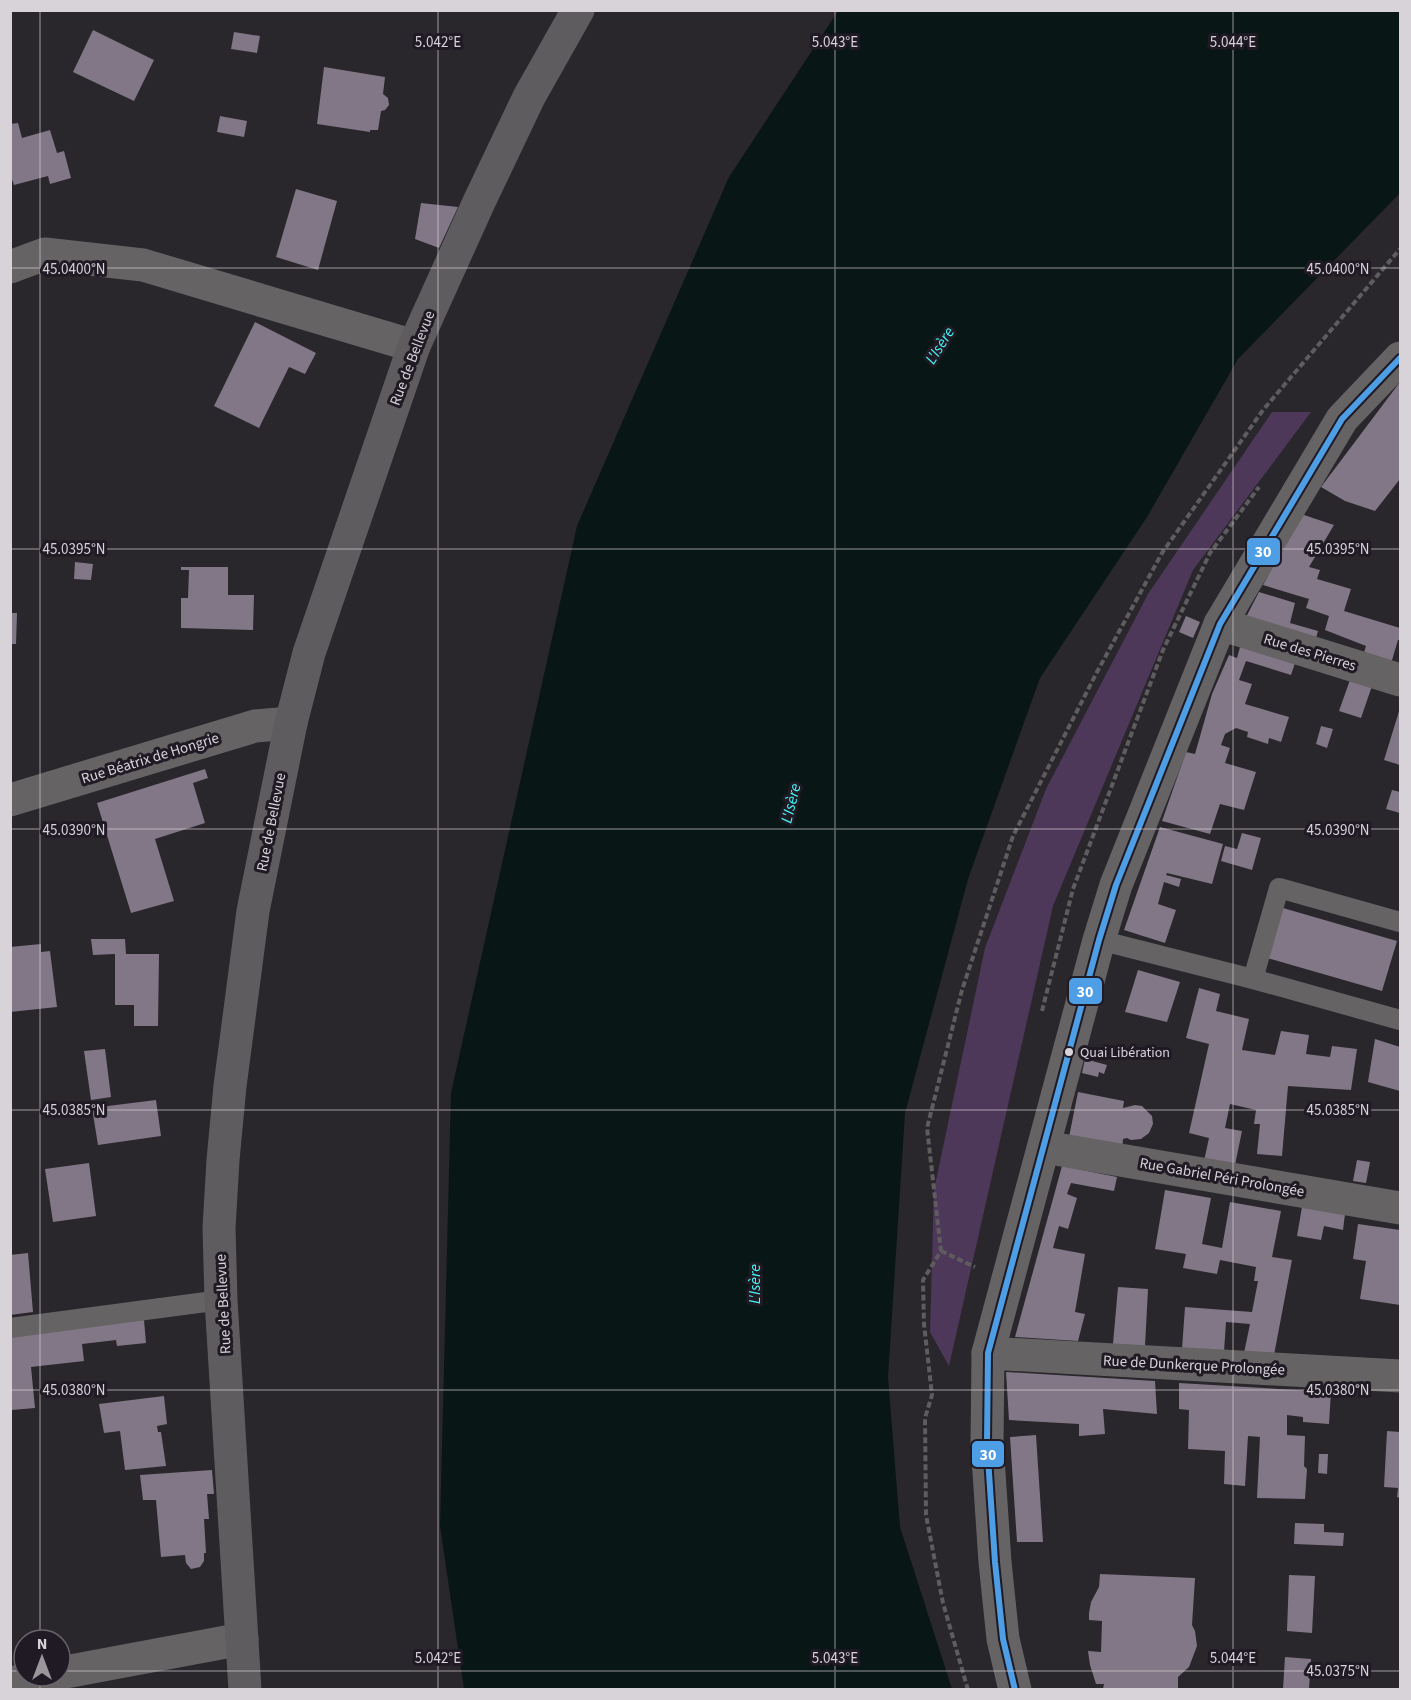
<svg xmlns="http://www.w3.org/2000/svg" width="1411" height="1700" font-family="'Source Sans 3',sans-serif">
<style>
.green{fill:#4e385a}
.water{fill:#081616}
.building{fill:#827786}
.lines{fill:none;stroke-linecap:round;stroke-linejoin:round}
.path{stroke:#5f5c5f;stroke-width:4;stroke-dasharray:6 3;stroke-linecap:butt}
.lane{stroke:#656364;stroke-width:20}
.street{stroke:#656364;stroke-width:33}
.secondary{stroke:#5f5c5f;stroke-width:33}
.bus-1-casing{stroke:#201a24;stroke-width:10}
.bus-1{stroke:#4d9ee5;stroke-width:6}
.ticks{fill:none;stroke:#d7d3d9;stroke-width:1.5;stroke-opacity:0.45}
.bus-dot{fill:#d7d3d9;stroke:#201a24;stroke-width:2}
.labels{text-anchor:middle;stroke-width:6;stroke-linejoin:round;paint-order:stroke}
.bus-label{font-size:14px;fill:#d7d3d9;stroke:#201a24;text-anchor:start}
.street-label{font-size:15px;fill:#d7d3d9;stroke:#201a24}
.water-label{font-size:16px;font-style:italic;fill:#43f7f9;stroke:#201a24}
.ticks-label{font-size:15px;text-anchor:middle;fill:#d7d3d9;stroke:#201a24;stroke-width:6;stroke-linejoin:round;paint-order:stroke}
.line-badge{stroke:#201a24;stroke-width:2}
.badge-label{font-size:16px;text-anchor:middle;font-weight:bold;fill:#fff}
</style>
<rect width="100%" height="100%" fill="#29262c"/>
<path class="green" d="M1272 412H1311L1193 570 1053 906 949 1366 930 1332 934 1190 985 948 1046 789 1148 594Z"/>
<path class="water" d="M838 11H1400V193L1238 359 1147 517 1040 678 968 879 905 1113 888 1377 900 1527 952 1689H464L440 1526 451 1093 577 526 729 177Z"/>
<g class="building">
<path d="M93 30 154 60 134 101 73 72Z"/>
<path d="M234 32 260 36 257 53 231 49Z"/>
<path d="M324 67 385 77 383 94 388 98 389 105 385 110 381 111 378 130H370V132L317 124Z"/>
<path d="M220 116 247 121 244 137 217 132Z"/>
<path d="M18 123 22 138 50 130 57 153 64 151 71 178 50 184 48 176 14 185 10 174V124Z"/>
<path d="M296 189 337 201 318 270 276 257Z"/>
<path d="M421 203 458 207 439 248 415 239Z"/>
<path d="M255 322 316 353 305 374 289 367 259 428 214 406Z"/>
<path d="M1400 382V479L1375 511 1345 501 1321 487Z"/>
<path d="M1301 514 1334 525 1309 567 1320 570 1317 579 1351 589 1344 611 1400 628V640H1398L1390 667 1362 659 1366 646 1325 630 1329 616 1306 608 1309 599 1263 585Z"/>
<path d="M75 562 93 564 91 580 74 579Z"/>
<path d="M181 567H228V595H254L253 630 181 628V598H188L189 570H181Z"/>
<path d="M1259 592 1295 603 1290 623 1318 631 1314 645 1242 625Z"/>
<path d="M10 613H17L16 644H10Z"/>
<path d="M1186 616 1200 622 1193 638 1179 632Z"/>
<path d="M1242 640 1297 657 1291 675 1246 661 1239 680 1252 684 1245 704 1289 717 1281 742 1269 738 1268 744 1247 737 1248 732 1236 728 1225 734 1221 745 1230 748 1225 763 1256 772 1244 810 1220 804 1210 834 1162 821 1186 752 1195 754 1212 694 1229 655 1237 658Z"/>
<path d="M1351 677 1373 683 1361 718 1339 711Z"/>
<path d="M1400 708V765L1384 760Z"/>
<path d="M1321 726 1333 729 1327 748 1316 744Z"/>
<path d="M205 769 208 778 193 783 205 823 155 839 174 901 131 913 97 803Z"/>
<path d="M1392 790 1400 792V813L1386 809Z"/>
<path d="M1160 827 1223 844 1212 884 1167 873 1166 875 1181 879 1179 887 1164 882 1158 904 1176 910 1165 943 1124 930Z"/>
<path d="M1242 833 1261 838 1252 870 1221 861 1225 846 1237 849Z"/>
<path d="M1283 908 1397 941 1382 991 1267 958Z"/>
<path d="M91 939H125L126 954H159L158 1026H134V1005H115V954L93 955Z"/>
<path d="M41 944V952L50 951 57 1007 10 1012V947Z"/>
<path d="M1138 970 1180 982 1167 1022 1125 1012Z"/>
<path d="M1199 988 1220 994 1216 1011 1249 1019 1242 1050 1275 1055 1281 1031 1309 1035 1306 1054 1330 1057 1332 1046 1357 1049 1351 1090 1288 1086 1282 1156 1257 1154 1260 1124H1254L1256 1110 1230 1104 1225 1128 1242 1131 1235 1165 1204 1161 1209 1138 1189 1133 1209 1044 1186 1038Z"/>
<path d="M1375 1039 1400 1047V1091L1368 1082Z"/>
<path d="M105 1049 111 1097 91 1100 84 1051Z"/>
<path d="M1085 1059 1107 1065 1104 1074 1099 1072 1098 1077 1082 1073Z"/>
<path d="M1078 1092 1124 1101 1123 1108 1135 1105 1142 1106 1152 1116 1153 1124 1149 1133 1141 1139 1131 1140 1127 1138 1123 1139 1122 1151 1068 1142Z"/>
<path d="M156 1100 161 1136 98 1145 92 1108Z"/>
<path d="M1357 1160 1370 1162 1366 1183 1353 1181Z"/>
<path d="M89 1163 96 1216 53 1222 45 1169Z"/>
<path d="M1062 1166 1117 1177 1114 1191 1071 1183 1067 1194 1077 1198 1068 1229 1059 1226 1053 1248 1085 1254 1075 1312 1085 1314 1078 1341 1015 1337Z"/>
<path d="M1165 1190 1211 1198 1202 1244 1222 1248 1230 1202 1281 1211 1272 1257 1292 1260 1274 1355 1244 1353 1250 1324 1226 1322 1224 1352 1182 1349 1185 1307 1252 1312 1258 1281H1254L1256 1267 1220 1260 1217 1274 1183 1268 1186 1254 1155 1249Z"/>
<path d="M1302 1207 1345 1214 1343 1230 1324 1226 1321 1240 1297 1236Z"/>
<path d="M1358 1224 1400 1230V1305L1360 1299 1366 1261 1353 1259Z"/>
<path d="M28 1253 33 1312 10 1315V1255Z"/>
<path d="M1118 1287 1148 1289 1145 1346 1113 1344Z"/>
<path d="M144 1320 146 1343 117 1346 116 1340 82 1344 84 1361 31 1367 35 1408 12 1410 10 1335Z"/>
<path d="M1006 1372 1155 1381 1157 1414 1103 1409 1105 1434 1079 1436V1424L1009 1420Z"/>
<path d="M1179 1383 1331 1392 1329 1424 1303 1422V1417L1287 1415V1435L1305 1436 1304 1466 1307 1469 1305 1499 1257 1498 1260 1437 1248 1436 1245 1486 1224 1484 1225 1451 1188 1449 1189 1410 1179 1409Z"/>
<path d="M164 1396 167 1424 157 1426 158 1432H161L166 1466 125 1470 120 1431 104 1433 99 1404Z"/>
<path d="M1387 1431 1400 1432V1498L1397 1497 1398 1488 1384 1487Z"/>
<path d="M1036 1435 1043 1542H1017L1010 1437Z"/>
<path d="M1319 1454H1328L1327 1474 1318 1473Z"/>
<path d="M212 1470 214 1494H207L209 1519H204L206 1553H204V1561L200 1567 191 1569 186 1563 185 1555 161 1557 156 1500H143L140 1475Z"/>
<path d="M1295 1523 1324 1524V1532L1344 1533 1343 1546 1294 1544Z"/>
<path d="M1100 1574 1195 1578 1192 1625 1195 1631 1197 1646 1189 1667 1178 1677V1688L1103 1689 1104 1684H1096L1090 1665 1088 1651 1101 1652 1102 1621 1089 1620V1613L1091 1602 1099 1587Z"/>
<path d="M1289 1575 1315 1576 1312 1633 1287 1631Z"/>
<path d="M1285 1657 1311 1659 1309 1689H1283Z"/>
</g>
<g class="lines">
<g class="path">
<path d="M1042 1011 1073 889 1163 650 1210 553 1259 487"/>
<path d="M941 1251 975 1267"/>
<path d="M968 1690 943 1603 926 1515 925 1418 932 1395 924 1324 923 1280 941 1251 927 1128 962 990 1013 836 1097 672 1162 553 1263 410 1400 249"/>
</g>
<g class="lane">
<path d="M1099 940 1253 979 1400 1020"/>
<path d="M1253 979 1279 888 1400 922"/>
<path d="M10 1328 221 1300"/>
</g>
<g class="street">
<path d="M10 267 45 254 143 265 414 346"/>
<path d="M1220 624 1400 680"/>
<path d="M10 800 255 726 291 723"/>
<path d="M1044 1147 1400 1208"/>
<path d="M988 1353 1400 1376"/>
<path d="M60 1673 242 1639"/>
<path d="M10 1683 46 1676"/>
<path d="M1015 1690 1003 1639 995 1562 987 1443 988 1353 1099 940 1116 885 1220 624 1342 419 1400 358"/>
</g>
<path class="secondary" d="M245 1690 221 1300 219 1228 223 1160 230 1086 253 911 291 723 309 653 414 346 479 202 529 97 578 10"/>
<g class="bus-1-casing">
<path id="bus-1" d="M1015 1690 1003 1639 995 1562 987 1443 988 1353 1099 940 1116 885 1220 624 1342 419 1400 358"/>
</g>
<use href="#bus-1" class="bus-1"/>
</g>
<path class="ticks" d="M40 10V1640M438 10V1690M835 10V1690M1233 10V1690M10 268H1400M10 549H1400M10 829H1400M10 1110H1400M10 1390H1400M10 1671H24M60 1671H1400M40 1676V1690"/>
<circle class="bus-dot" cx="1069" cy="1052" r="5"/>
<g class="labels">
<g class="bus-label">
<text x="1080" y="1057">Quai Libération</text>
</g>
<g class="street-label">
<text transform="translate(412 358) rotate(-69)" y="5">Rue de Bellevue</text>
<text transform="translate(1310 652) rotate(17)" y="5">Rue des Pierres</text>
<text transform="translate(150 758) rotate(-17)" y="5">Rue Béatrix de Hongrie</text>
<text transform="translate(271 822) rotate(-79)" y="5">Rue de Bellevue</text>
<text transform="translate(1222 1177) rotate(10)" y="5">Rue Gabriel Péri Prolongée</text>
<text transform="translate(223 1304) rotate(-93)" y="5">Rue de Bellevue</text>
<text transform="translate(1194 1365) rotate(3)" y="5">Rue de Dunkerque Prolongée</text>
</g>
<g class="water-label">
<text transform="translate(939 345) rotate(-58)" y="6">L'Isère</text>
<text transform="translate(790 803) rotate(-76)" y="6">L'Isère</text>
<text transform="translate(754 1284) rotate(-90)" y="6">L'Isère</text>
</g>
</g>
<g class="ticks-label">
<text x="438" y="47">5.042°E</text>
<text x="835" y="47">5.043°E</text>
<text x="1233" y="47">5.044°E</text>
<text x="74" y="274">45.0400°N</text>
<text x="1338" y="274">45.0400°N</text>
<text x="74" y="554">45.0395°N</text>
<text x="1338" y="554">45.0395°N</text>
<text x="74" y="835">45.0390°N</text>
<text x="1338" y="835">45.0390°N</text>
<text x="74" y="1115">45.0385°N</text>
<text x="1338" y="1115">45.0385°N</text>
<text x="74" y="1395">45.0380°N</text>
<text x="1338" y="1395">45.0380°N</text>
<text x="438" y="1663">5.042°E</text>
<text x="835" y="1663">5.043°E</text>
<text x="1233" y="1663">5.044°E</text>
<text x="1338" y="1676">45.0375°N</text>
</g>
<g class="line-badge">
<rect x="1246" y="537" width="35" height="29" rx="6" fill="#4d9ee5"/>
<rect x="1068" y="977" width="35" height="28" rx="6" fill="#4d9ee5"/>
<rect x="971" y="1440" width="34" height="28" rx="6" fill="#4d9ee5"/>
</g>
<g class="badge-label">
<text x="1263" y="557">30</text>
<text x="1085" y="997">30</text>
<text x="988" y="1460">30</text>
</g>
<rect width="1411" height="1700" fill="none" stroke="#d7d3d9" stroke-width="24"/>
<g transform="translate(42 1658)"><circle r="28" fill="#201a24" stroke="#69646c" stroke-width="1.5"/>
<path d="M0-4.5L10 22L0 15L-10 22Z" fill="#9a969c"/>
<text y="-9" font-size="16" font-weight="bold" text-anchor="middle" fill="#d7d3d9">N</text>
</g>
</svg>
